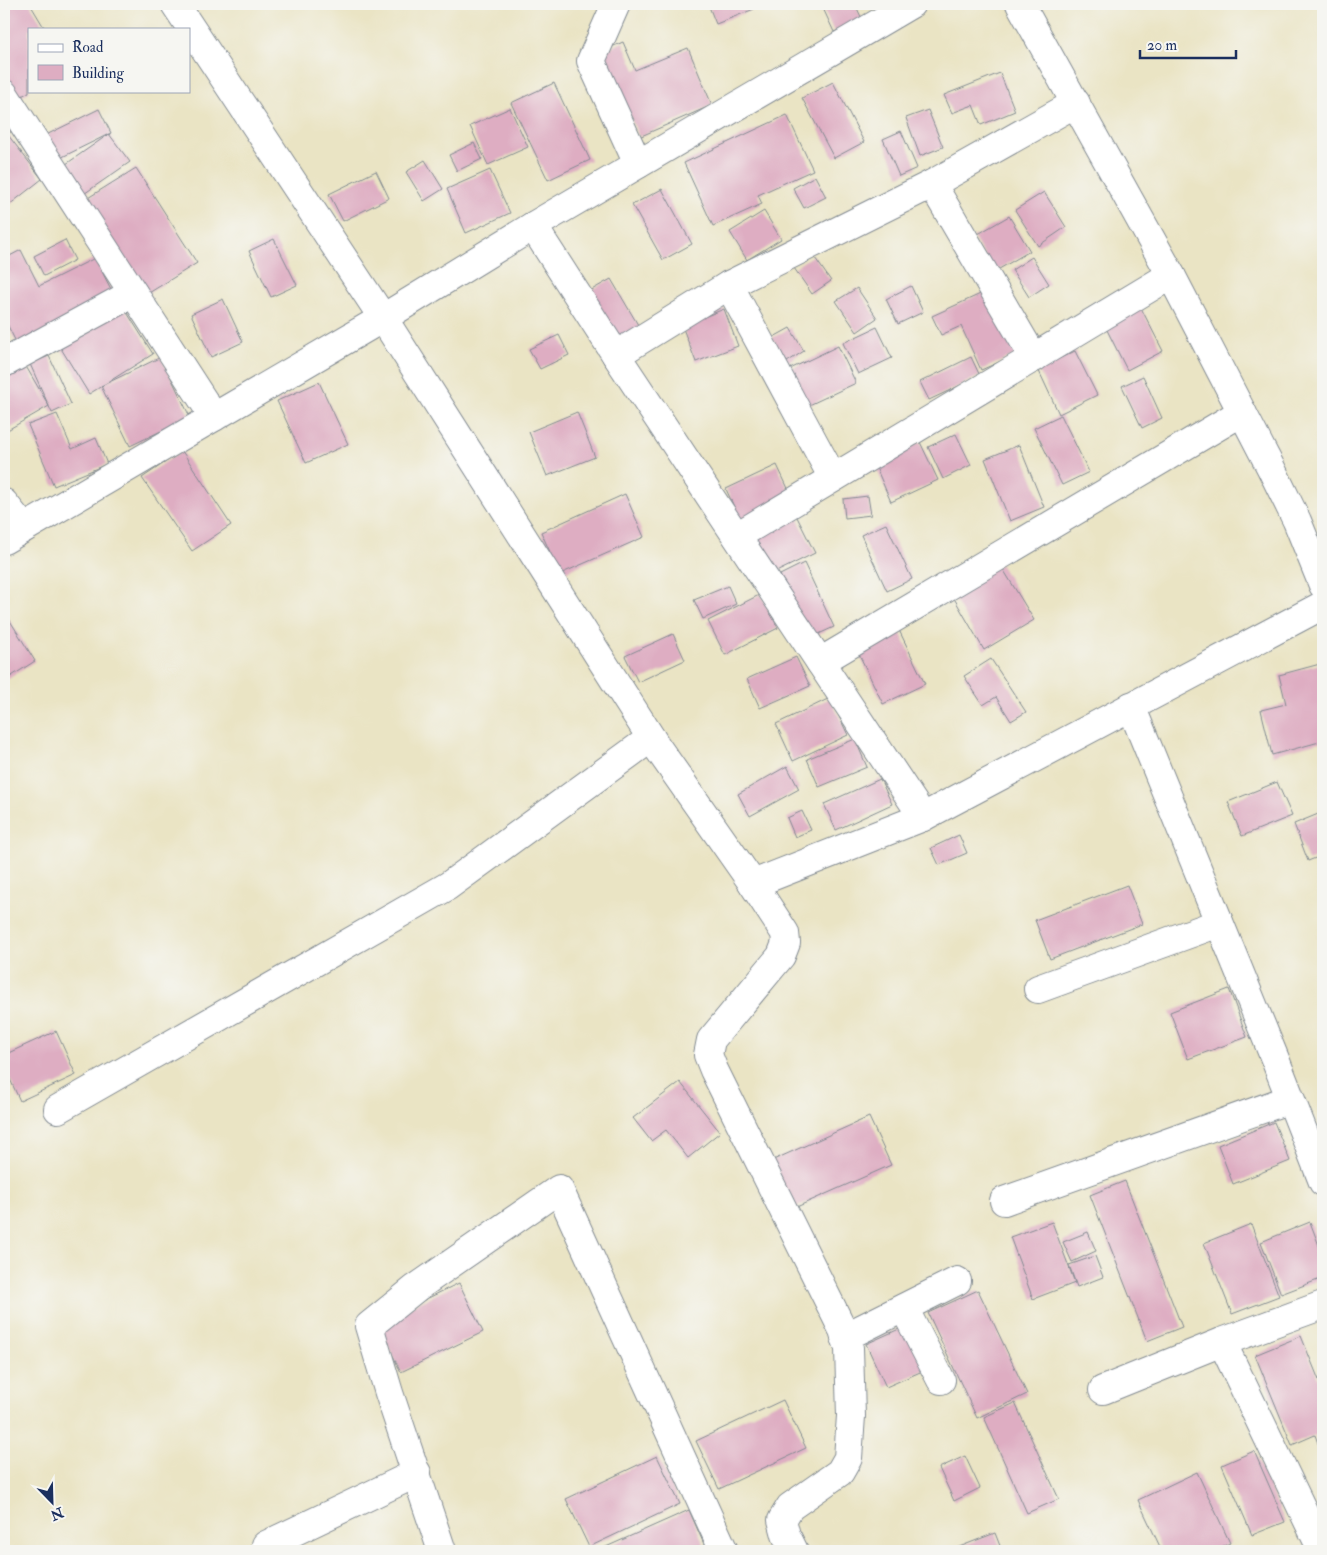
<svg xmlns="http://www.w3.org/2000/svg" width="1327" height="1555" font-family="'IM FELL Double Pica',serif">
<style>
.building{fill:#deadc2}
.lines{fill:none;stroke-linecap:round;stroke-linejoin:round}
.minor-casing{stroke:#828a91;stroke-width:30}
.minor{stroke:#fff;stroke-width:28}
</style>
<rect width="100%" height="100%" fill="#f6f6f2"/>
<filter id="ink" filterUnits="userSpaceOnUse"><feTurbulence type="fractalNoise" baseFrequency=".02" numOctaves="2"/><feDisplacementMap in="SourceGraphic" scale="10" xChannelSelector="R" yChannelSelector="G"/><feConvolveMatrix kernelMatrix="1 2 1 2 8 2 1 2 1" color-interpolation-filters="sRGB"/></filter>
<filter id="wash" filterUnits="userSpaceOnUse"><feTurbulence type="fractalNoise" baseFrequency=".0096" numOctaves="4" result="noise"/><feDisplacementMap in="SourceGraphic" scale="20" xChannelSelector="R" yChannelSelector="G"/><feGaussianBlur stdDeviation="1.12" result="paint"/><feColorMatrix in="noise" values="0 0 0 0 0 0 0 0 0 0 0 0 0 0 0 0 0 1.4 0 .05"/><feComposite in="paint" operator="in"/></filter>
<g filter="url(#wash)">
<rect width="100%" height="100%" fill="#eae4c4"/>
<g id="blocks">
<g class="building">
<path d="M4 4H30L45 29H29V92L18 98 4 75Z"/>
<path d="M708 4H752L754 9 716 24Z"/>
<path d="M821 4H855L862 19 834 32Z"/>
<path d="M623 42 635 70 688 48 712 105 639 137 602 51Z"/>
<path d="M1000 73 1015 111 981 125 973 105 952 113 944 95Z"/>
<path d="M833 82 864 142 834 158 802 98Z"/>
<path d="M554 83 590 160 548 180 511 103Z"/>
<path d="M4 106 17 128 4 136Z"/>
<path d="M510 108 528 147 488 165 470 126Z"/>
<path d="M99 109 111 133 54 161 42 137Z"/>
<path d="M928 110 943 147 920 156 906 118Z"/>
<path d="M787 115 813 170 758 195 762 204 713 226 684 163Z"/>
<path d="M901 131 917 168 899 176 883 139Z"/>
<path d="M109 134 130 162 78 198 59 169Z"/>
<path d="M8 135 42 179 4 209V139Z"/>
<path d="M474 143 482 159 457 171 449 155Z"/>
<path d="M425 160 443 189 424 201 406 172Z"/>
<path d="M136 168 197 263 144 296 83 201Z"/>
<path d="M490 170 510 213 466 233 447 189Z"/>
<path d="M376 171 389 198 343 221 329 194Z"/>
<path d="M815 176 826 197 804 208 793 188Z"/>
<path d="M662 189 692 244 663 260 632 205Z"/>
<path d="M1044 192 1066 227 1038 246 1015 210Z"/>
<path d="M764 211 781 239 747 260 730 232Z"/>
<path d="M1009 216 1030 251 994 272 973 237Z"/>
<path d="M274 239 297 285 271 297 249 251Z"/>
<path d="M65 240 75 260 44 276 34 256Z"/>
<path d="M21 250 39 286 95 258 115 297 18 346 4 318V259Z"/>
<path d="M813 255 831 281 812 294 794 268Z"/>
<path d="M1032 257 1049 284 1029 297 1012 270Z"/>
<path d="M611 279 641 330 618 343 588 292Z"/>
<path d="M911 286 923 312 898 324 886 299Z"/>
<path d="M857 288 877 318 857 332 836 301Z"/>
<path d="M987 291 1022 352 981 370 961 326 941 335 932 316Z"/>
<path d="M223 299 243 342 211 357 191 314Z"/>
<path d="M121 303 153 354 89 394 57 342Z"/>
<path d="M1141 308 1163 351 1127 370 1105 326Z"/>
<path d="M724 309 738 346 696 362 682 326Z"/>
<path d="M877 327 892 358 858 374 843 343Z"/>
<path d="M790 328 804 351 787 362 772 338Z"/>
<path d="M559 335 569 355 540 369 529 349Z"/>
<path d="M838 346 856 383 807 406 790 369Z"/>
<path d="M1075 351 1097 395 1059 414 1038 369Z"/>
<path d="M49 356 71 404 52 413 30 364Z"/>
<path d="M161 357 190 417 130 446 101 386Z"/>
<path d="M971 357 980 376 929 400 920 382Z"/>
<path d="M24 363 49 406 4 432V374Z"/>
<path d="M1143 376 1162 418 1142 428 1122 386Z"/>
<path d="M319 382 348 444 306 463 277 401Z"/>
<path d="M577 412 595 457 547 476 529 432Z"/>
<path d="M57 414 72 449 96 438 107 464 54 486 28 425Z"/>
<path d="M1061 415 1089 472 1062 485 1034 428Z"/>
<path d="M956 434 971 465 943 479 928 447Z"/>
<path d="M920 442 938 480 891 502 874 463Z"/>
<path d="M1019 445 1044 507 1010 521 985 459Z"/>
<path d="M182 451 231 525 192 551 142 478Z"/>
<path d="M777 465 792 497 740 520 726 489Z"/>
<path d="M625 494 644 537 560 574 541 532Z"/>
<path d="M868 496 871 515 845 518 843 499Z"/>
<path d="M795 513 815 553 770 575 750 535Z"/>
<path d="M886 524 912 579 887 591 861 535Z"/>
<path d="M804 563 834 627 810 638 780 575Z"/>
<path d="M1000 564 1034 620 984 650 951 593Z"/>
<path d="M728 586 736 604 703 619 694 600Z"/>
<path d="M761 594 778 628 725 655 708 621Z"/>
<path d="M4 611 35 661 4 681Z"/>
<path d="M898 628 925 684 883 704 856 648Z"/>
<path d="M673 634 685 660 638 682 625 656Z"/>
<path d="M796 657 810 686 760 708 747 679Z"/>
<path d="M991 659 1026 712 1011 721 996 697 983 705 964 676Z"/>
<path d="M1320 664 1323 677V741L1272 755 1261 710 1286 704 1279 675Z"/>
<path d="M830 698 848 735 793 761 776 724Z"/>
<path d="M855 739 867 767 819 787 807 759Z"/>
<path d="M787 766 799 789 750 816 738 794Z"/>
<path d="M880 779 892 804 836 830 824 804Z"/>
<path d="M1277 782 1292 816 1242 836 1228 802Z"/>
<path d="M802 811 811 830 795 837 787 818Z"/>
<path d="M1323 812V855L1308 861 1294 824Z"/>
<path d="M959 835 967 853 939 865 931 848Z"/>
<path d="M1127 885 1142 924 1050 959 1035 920Z"/>
<path d="M1229 989 1247 1037 1188 1059 1170 1012Z"/>
<path d="M56 1031 76 1075 20 1101 4 1066V1055Z"/>
<path d="M680 1082 720 1132 688 1158 666 1130 651 1141 633 1118Z"/>
<path d="M869 1117 891 1165 792 1209 771 1161Z"/>
<path d="M1274 1122 1290 1161 1233 1184 1218 1145Z"/>
<path d="M1125 1181 1182 1327 1147 1341 1090 1195Z"/>
<path d="M1052 1222 1075 1283 1033 1299 1010 1237Z"/>
<path d="M1310 1222 1323 1256V1278L1281 1294 1261 1242Z"/>
<path d="M1251 1224 1279 1296 1232 1314 1204 1243Z"/>
<path d="M1088 1232 1096 1251 1072 1262 1063 1242Z"/>
<path d="M1095 1256 1103 1277 1077 1287 1069 1265Z"/>
<path d="M459 1283 483 1332 401 1372 377 1323Z"/>
<path d="M978 1290 1027 1394 977 1418 928 1313Z"/>
<path d="M908 1325 927 1369 886 1387 866 1344Z"/>
<path d="M1301 1336 1323 1390V1457L1315 1435 1292 1445 1255 1355Z"/>
<path d="M783 1400 806 1448 719 1489 696 1441Z"/>
<path d="M1015 1403 1059 1499 1027 1513 984 1417Z"/>
<path d="M1254 1451 1285 1522 1252 1535 1222 1465Z"/>
<path d="M657 1456 680 1504 589 1547 566 1499Z"/>
<path d="M965 1456 980 1488 954 1501 939 1468Z"/>
<path d="M1197 1472 1230 1543 1213 1551H1162L1138 1500Z"/>
<path d="M689 1510 707 1551H597Z"/>
<path d="M995 1533 1002 1551H949Z"/>
</g>
</g>
</g>
<g filter="url(#ink)">
<use href="#blocks" fill-opacity="0" stroke="#828a91" stroke-width="1"/>
<g class="lines">
<g class="minor-casing">
<g id="minor">
<path d="M175 4 383 318 657 747 753 884 923 817 1323 605"/>
<path d="M616 4 591 61 638 164"/>
<path d="M1020 4 1171 275 1271 468 1297 521 1323 585"/>
<path d="M4 94 214 417 4 540"/>
<path d="M932 184 1034 358"/>
<path d="M533 226 616 355 820 662"/>
<path d="M729 285 833 478"/>
<path d="M616 355 729 285 932 184 1076 103"/>
<path d="M4 363 133 293"/>
<path d="M214 417 383 318 533 226 911 4"/>
<path d="M4 503 24 528"/>
<path d="M737 536 1171 275"/>
<path d="M1131 706 1275 1059 1323 1182"/>
<path d="M923 817 820 662 1242 412"/>
<path d="M753 884 785 933 786 943 781 956 711 1040 708 1055 714 1070 843 1330 849 1348 851 1416 848 1458 840 1472 790 1507 782 1520 786 1535 794 1551"/>
<path d="M1038 989 1219 923"/>
<path d="M58 1109 448 886 651 738"/>
<path d="M1004 1201 1290 1099"/>
<path d="M904 1308 941 1380"/>
<path d="M845 1337 957 1281"/>
<path d="M1222 1342 1319 1544"/>
<path d="M1103 1390 1222 1342 1323 1305"/>
<path d="M266 1545 417 1473"/>
<path d="M442 1551 389 1393 369 1326 416 1288 559 1189 724 1551"/>
</g>
</g>
<use href="#minor" class="minor"/>
</g>
</g>
<rect width="1327" height="1555" fill="none" stroke="#f6f6f2" stroke-width="20"/>
<rect x="28" y="28" width="162" height="65" fill="#f6f6f2" stroke="#9ea6b7"/>
<rect x="38" y="44" width="25" height="8" fill="#ffffff" stroke="#9ea6b7"/>
<text x="72" y="52" font-size="15" fill="#1b2f5e">Road</text>
<rect x="38" y="65" width="25" height="15" fill="#deadc2" stroke="#9ea6b7"/>
<text x="72" y="78" font-size="15" fill="#1b2f5e">Building</text>
<g transform="translate(52 1502) rotate(157)" stroke="#f6f6f2" stroke-width="4" paint-order="stroke">
<path d="M0-4L9 19L0 12L-9 19Z" fill="#1b2f5e"/>
<text y="-8" font-size="14" font-weight="bold" text-anchor="middle" fill="#1b2f5e">N</text>
</g>
<path d="M1140 50v8h96v-8" fill="none" stroke="#1b2f5e" stroke-width="2.5"/>
<text x="1147" y="50" font-size="15" fill="#1b2f5e" stroke="#f6f6f2" stroke-width="4" paint-order="stroke">20 m</text>
</svg>
